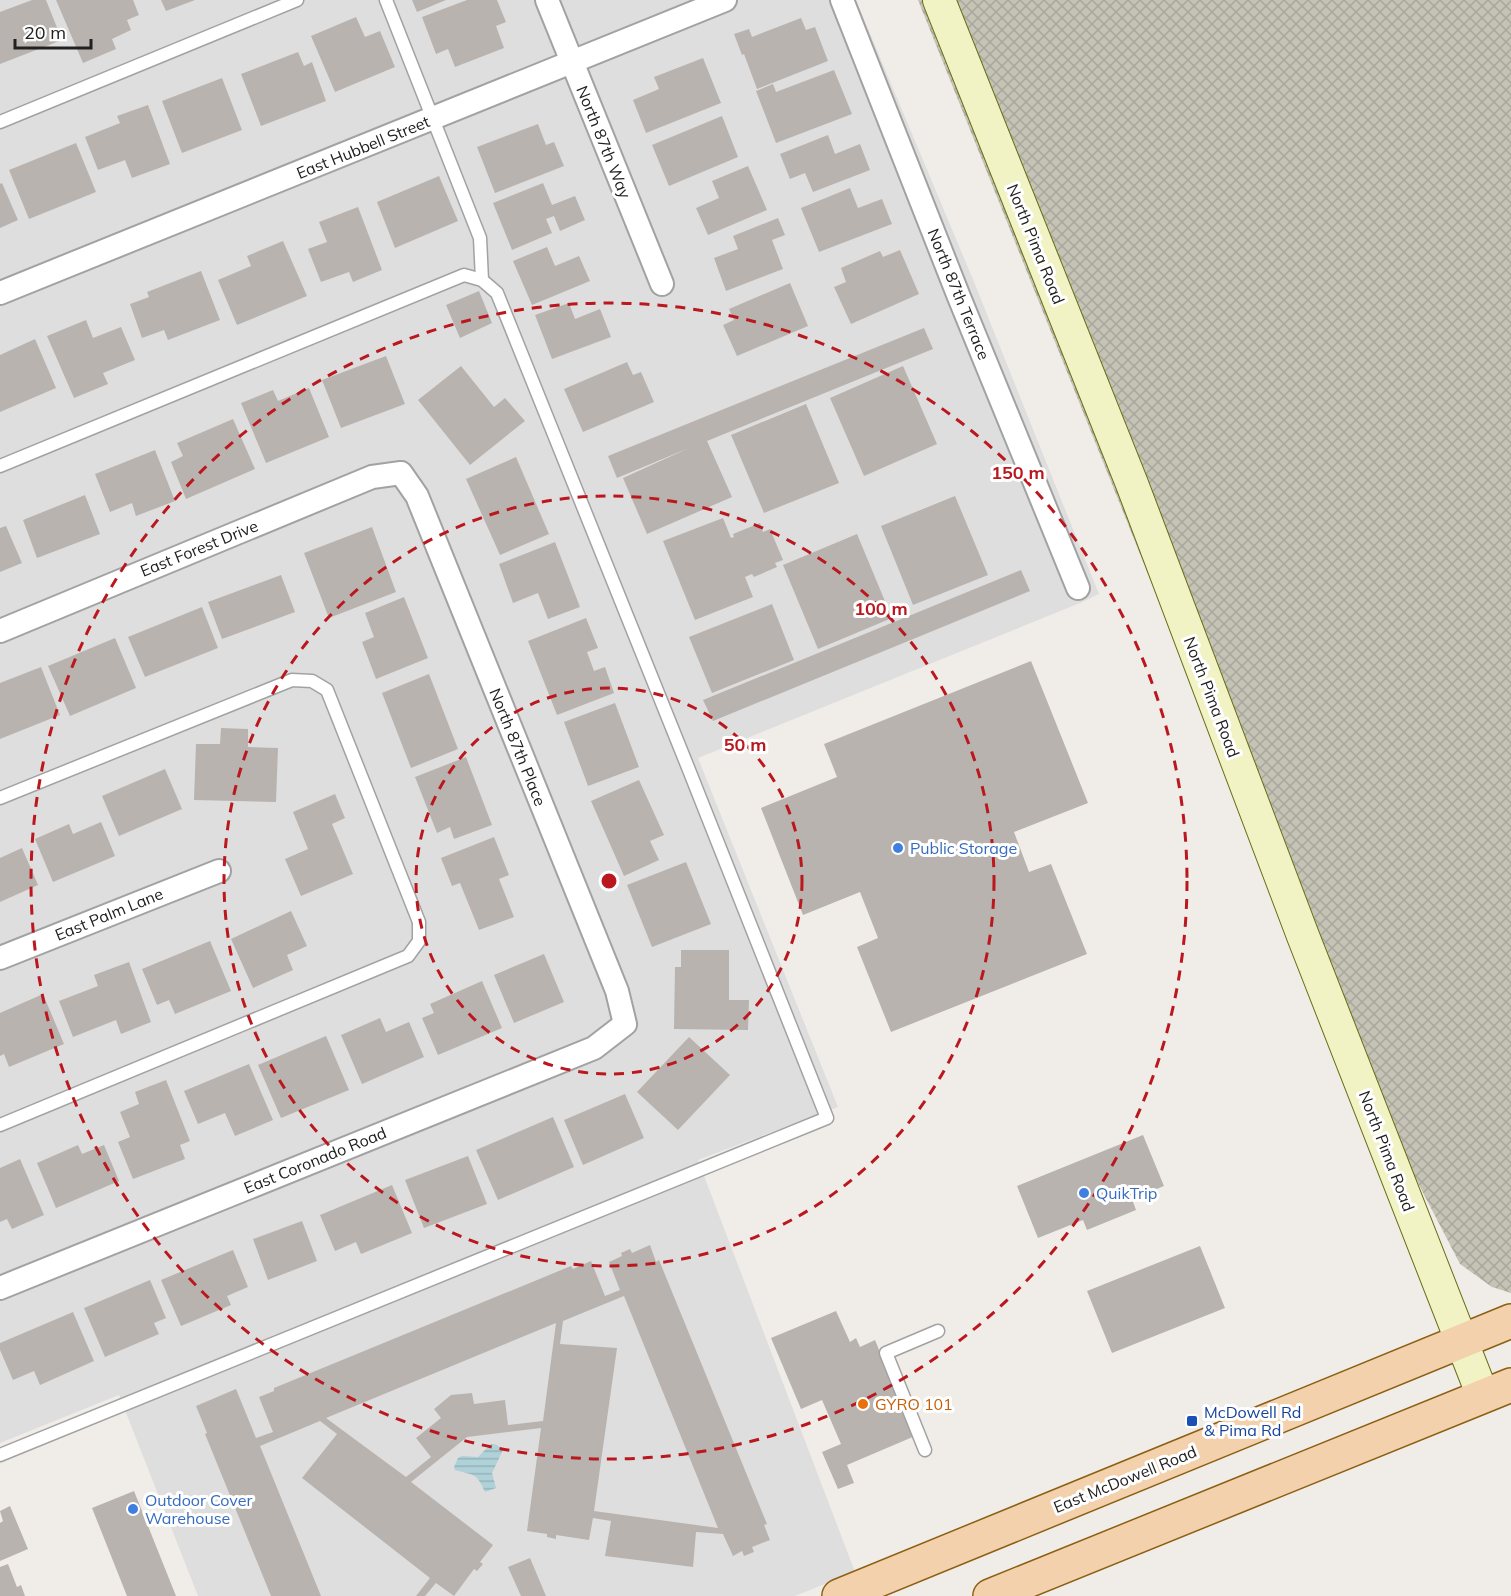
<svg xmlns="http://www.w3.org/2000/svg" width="1511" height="1596" font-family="Mulish,sans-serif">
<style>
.residential{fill:#dfdede}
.construction{fill:url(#construction-cross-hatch)}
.water{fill:url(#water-rules)}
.building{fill:#b9b3af;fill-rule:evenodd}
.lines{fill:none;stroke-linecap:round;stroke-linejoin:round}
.lane-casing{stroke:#a2a2a2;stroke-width:15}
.street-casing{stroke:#a2a2a2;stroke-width:26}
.secondary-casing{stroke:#676e12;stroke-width:34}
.primary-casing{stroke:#8c5f12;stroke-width:36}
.lane{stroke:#fff;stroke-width:12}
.street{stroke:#fff;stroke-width:22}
.secondary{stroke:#f2f3c4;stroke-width:32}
.primary{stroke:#f2d1ac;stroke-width:33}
.ring{fill:none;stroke:#ba181e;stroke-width:3;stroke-dasharray:10 8}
.shop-dot{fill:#3f7fe0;stroke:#fff;stroke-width:2}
.food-dot{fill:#e8710a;stroke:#fff;stroke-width:2}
.transit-dot{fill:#1a4fb4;stroke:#fff;stroke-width:2}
.labels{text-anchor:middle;stroke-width:6;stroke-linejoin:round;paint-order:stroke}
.street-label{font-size:16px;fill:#212121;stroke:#fff}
.shop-label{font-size:16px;fill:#366cbe;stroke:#fff;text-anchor:start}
.food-label{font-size:16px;fill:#c56008;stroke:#fff;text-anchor:start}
.transit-label{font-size:16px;fill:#164399;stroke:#fff;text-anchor:start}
.centre{fill:#ba181e;stroke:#fff;stroke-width:3}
.ring-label{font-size:18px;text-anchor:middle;font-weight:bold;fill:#ba181e;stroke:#fff;stroke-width:6;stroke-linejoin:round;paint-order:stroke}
</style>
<defs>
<pattern id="construction-cross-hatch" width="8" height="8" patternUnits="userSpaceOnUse" patternTransform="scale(1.5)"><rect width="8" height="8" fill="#c4c3b5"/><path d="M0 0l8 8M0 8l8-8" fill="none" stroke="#a8a79b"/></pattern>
<pattern id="water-rules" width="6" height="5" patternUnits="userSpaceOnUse" patternTransform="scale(1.5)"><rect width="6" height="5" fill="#afd1d8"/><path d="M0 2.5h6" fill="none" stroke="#96b3b9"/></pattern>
</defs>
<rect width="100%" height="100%" fill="#f0ede9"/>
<path class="residential" d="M0 0H856L972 277 1099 594 1080 603 698 758 838 1107 698 1160 855 1572 795 1596H198L119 1395 0 1443Z"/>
<path class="construction" d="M918 0H1511V1293L1492 1287 1460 1264 1303 961Z"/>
<path class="water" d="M491 1444 497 1445 503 1450 492 1473 496 1488 485 1492C476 1472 475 1476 455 1470L454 1467 458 1458 462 1456 478 1457Z"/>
<g class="building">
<path d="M32 0H46L62 40 0 64V12Z"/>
<path d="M56 0H133L139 15 127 20 131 30 112 39 116 49 83 63Z"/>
<path d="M161 0H195L166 11Z"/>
<path d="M412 0H446L417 12Z"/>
<path d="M467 0H497L506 22 496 26 504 48 455 67 448 49 436 54 422 17Z"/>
<path d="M356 17 365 37 380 31 395 67 335 92 311 36Z"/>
<path d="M801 18 806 30 815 27 828 61 757 89 744 54 742 55 734 34 749 29 752 37Z"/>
<path d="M298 52 304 66 312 62 326 101 261 126 241 74Z"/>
<path d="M703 58 721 103 646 133 633 100 659 89 654 77Z"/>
<path d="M834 70 852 114 776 143 756 91 773 84 776 92Z"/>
<path d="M222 78 242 130 182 153 162 101Z"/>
<path d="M148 105 170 164 132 178 125 160 98 170 85 137 120 123 117 116Z"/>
<path d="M722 116 738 157 669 186 652 145Z"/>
<path d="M538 124 546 145 554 142 564 166 495 193 477 147Z"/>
<path d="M828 135 835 154 860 144 870 170 813 192 805 173 790 179 780 154Z"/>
<path d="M76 143 96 192 29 219 9 170Z"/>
<path d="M748 166 767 210 708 235 696 208 719 198 712 181Z"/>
<path d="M439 176 458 221 395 248 377 202Z"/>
<path d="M2 183 18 220 0 228V184Z"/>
<path d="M543 183 552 205 575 196 585 220 560 231 554 216 546 219 552 233 512 250 493 203Z"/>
<path d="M850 188 858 208 882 199 892 224 819 252 801 208Z"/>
<path d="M358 207 382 270 353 282 349 272 321 282 308 249 327 242 319 222Z"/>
<path d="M778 218 785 235 772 240 783 269 726 291 714 258 738 249 733 236Z"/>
<path d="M283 241 307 296 237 325 218 280 251 266 247 256Z"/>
<path d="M547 247 555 266 579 256 590 281 532 305 513 261Z"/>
<path d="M900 250 919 294 851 324 834 287 846 282 841 268 880 251 883 257Z"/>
<path d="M201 271 220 320 168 340 164 330 142 338 130 304 149 297 147 292Z"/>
<path d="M790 283 808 326 737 356 723 325 734 320 729 309Z"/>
<path d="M479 291 492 323 460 338 446 305Z"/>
<path d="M569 303 575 319 600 309 611 337 552 359 535 315Z"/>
<path d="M86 320 93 338 121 327 135 360 103 373 108 384 74 398 47 336Z"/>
<path d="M924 328 933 349 707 441 732 497 647 534 623 478 689 448 617 478 608 456Z"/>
<path d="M35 339 56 388 0 412V355Z"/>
<path d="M386 356 405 404 341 428 322 380Z"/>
<path d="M627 362 633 375 641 372 654 402 583 432 564 389Z"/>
<path d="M461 366 494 407 505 398 525 421 470 465 418 400Z"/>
<path d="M903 366 937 444 864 476 830 398Z"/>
<path d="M309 388 329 437 266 463 241 403 273 390 278 401Z"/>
<path d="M806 404 839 483 764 513 731 435Z"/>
<path d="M233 419 255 469 186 499 171 462 183 456 177 443Z"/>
<path d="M155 450 175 501 136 516 132 503 110 512 95 474Z"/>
<path d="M516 457 549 534 500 555 466 479Z"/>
<path d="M85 495 100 534 37 558 23 520Z"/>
<path d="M955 496 988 575 913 605 881 526Z"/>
<path d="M723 518 731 538 734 537 733 534 760 523 763 532 770 529 783 560 775 563 777 567 754 577 752 574 745 577 753 597 695 620 663 541Z"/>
<path d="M6 526 22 563 0 572V528Z"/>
<path d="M372 527 396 592 329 618 304 553Z"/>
<path d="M857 534 892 618 818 649 783 565Z"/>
<path d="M555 542 580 607 548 619 538 593 513 603 499 564Z"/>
<path d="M1021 570 1030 591 713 721 703 700Z"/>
<path d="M281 575 295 612 222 639 208 602Z"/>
<path d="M404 597 428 658 376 679 362 642 374 637 365 613Z"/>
<path d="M772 604 794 660 712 693 689 637Z"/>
<path d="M202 607 218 648 145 677 128 637Z"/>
<path d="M586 618 598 648 587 652 594 671 605 667 614 693 557 715 528 641Z"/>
<path d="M115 638 136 688 70 716 48 666Z"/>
<path d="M1031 661 1088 803 1014 832 1029 872 1051 864 1087 954 891 1032 857 947 878 938 860 892 803 915 761 808 837 777 824 744Z"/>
<path d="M41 667 60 715 0 739V683Z"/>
<path d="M429 674 458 749 411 768 382 693Z"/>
<path d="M615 703 639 767 588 786 564 722Z"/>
<path d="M221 728 248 729V747L278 748 276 802 194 800 196 744H220Z"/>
<path d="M466 757 492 825 454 839 450 827 437 833 415 777Z"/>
<path d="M165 769 182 809 119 836 102 796Z"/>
<path d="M639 780 664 835 650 841 659 860 624 876 591 801Z"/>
<path d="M335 794 345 818 332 824 353 874 301 896 285 859 308 849 293 812Z"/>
<path d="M101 822 115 856 53 882 35 839 69 824 73 834Z"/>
<path d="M494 837 509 875 499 879 514 917 479 930 460 883 452 886 441 858Z"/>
<path d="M22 848 38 885 0 902V858Z"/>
<path d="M686 862 711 924 652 947 627 885Z"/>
<path d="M291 911 307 946 287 955 293 970 253 988 231 939Z"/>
<path d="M210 941 231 991 175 1014 169 1000 157 1005 142 969Z"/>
<path d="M681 950H729V1000H749L748 1030 674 1029 675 967H681Z"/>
<path d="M544 954 564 1002 514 1023 494 975Z"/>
<path d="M129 962 151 1022 121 1034 116 1020 73 1037 59 1001 98 986 94 975Z"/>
<path d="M482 981 502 1028 438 1055 422 1018 434 1013 430 1004Z"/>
<path d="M43 994 64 1044 9 1067 4 1054 0 1056V1013Z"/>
<path d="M380 1018 386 1032 409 1022 424 1057 362 1084 341 1035Z"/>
<path d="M326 1036 349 1090 281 1118 258 1065Z"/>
<path d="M689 1037 730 1075 678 1130 637 1092Z"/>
<path d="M249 1064 273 1120 235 1136 225 1113 198 1124 184 1091Z"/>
<path d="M166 1080 190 1141 180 1145 185 1159 133 1179 118 1142 130 1137 120 1112 139 1104 135 1092Z"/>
<path d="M625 1094 644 1138 583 1165 564 1120Z"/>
<path d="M553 1117 574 1167 498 1200 476 1150Z"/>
<path d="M1143 1135 1164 1186 1132 1199 1136 1210 1087 1230 1083 1220 1038 1238 1017 1186Z"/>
<path d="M78 1145 82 1154 104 1145 119 1181 56 1208 37 1163Z"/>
<path d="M468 1156 487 1204 424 1228 405 1180Z"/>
<path d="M20 1159 44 1215 12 1229 7 1219 0 1222V1168Z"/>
<path d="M392 1185 412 1233 361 1254 356 1242 335 1251 320 1215Z"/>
<path d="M302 1221 317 1261 268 1280 253 1239Z"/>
<path d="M650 1245 656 1262 659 1260 767 1524 764 1525 770 1540 752 1547 754 1552 744 1556 742 1551 733 1556 723 1534 696 1532 693 1567 605 1556 611 1521 593 1518 589 1540 556 1535V1539L547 1537V1534L527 1531 541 1428 467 1437 411 1482 493 1545 480 1562 483 1564 477 1571 474 1569 454 1596 436 1583 425 1596H416L430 1578 302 1478 337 1434 320 1421 260 1446 321 1596H271L205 1434 207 1433 196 1406 236 1389 256 1438 273 1432 259 1397 274 1391V1388L571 1266 573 1269 591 1261 605 1296 620 1290 609 1262 622 1256 621 1253 630 1249 632 1253ZM624 1296 718 1528 594 1511 617 1348 560 1344 563 1321ZM556 1323 543 1421 508 1425 505 1400 474 1404 472 1393 451 1395 434 1409 441 1418 416 1438 431 1457 406 1477 326 1418Z"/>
<path d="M1200 1246 1225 1308 1112 1353 1087 1291Z"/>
<path d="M233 1250 248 1287 227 1296 231 1305 181 1326 161 1280Z"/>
<path d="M150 1280 166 1318 154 1323 159 1334 105 1357 84 1308Z"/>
<path d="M836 1311 850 1342 856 1338 860 1347 875 1340 915 1436 847 1465 854 1483 838 1489 822 1452 841 1444 822 1400 801 1409 771 1338Z"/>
<path d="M73 1312 94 1361 40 1385 34 1371 13 1380 0 1350V1343Z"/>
<path d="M134 1491 176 1596H127L92 1508Z"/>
<path d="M10 1506 28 1549 0 1561V1523L3 1521 0 1511Z"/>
<path d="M530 1558 546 1596H521L508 1567Z"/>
<path d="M8 1564 17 1587 21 1585 25 1596H0V1567Z"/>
</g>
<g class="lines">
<g class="lane-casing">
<g id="lane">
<path d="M386 0 480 238 482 280"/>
<path d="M0 122 297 0"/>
<path d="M0 466 464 275 482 280 497 293 689 770 827 1118 0 1455"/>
<path d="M0 798 292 680 312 681 327 690 419 922V941L408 956 0 1125"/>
<path d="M925 1450 886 1353 938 1331"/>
</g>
</g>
<g class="street-casing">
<g id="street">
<path d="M547 0 662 284"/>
<path d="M842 0 959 297 1078 588"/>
<path d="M0 293 725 0"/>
<path d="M0 631 372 477 401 473 417 496 617 991 625 1024 594 1048 0 1288"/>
<path d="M0 958 219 871"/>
</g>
</g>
<g class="secondary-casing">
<path id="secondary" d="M939 0 1132 484 1303 936 1483 1396"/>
</g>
<g class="primary-casing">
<g id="primary">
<path d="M839 1596 1511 1321"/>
<path d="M990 1596 1511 1385"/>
</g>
</g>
<use href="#lane" class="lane"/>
<use href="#street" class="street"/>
<use href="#secondary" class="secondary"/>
<use href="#primary" class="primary"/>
</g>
<g class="ring">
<circle cx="609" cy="881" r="193"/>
<circle cx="609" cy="881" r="385"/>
<circle cx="609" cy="881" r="578"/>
</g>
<g class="shop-dot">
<circle cx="898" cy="848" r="6"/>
<circle cx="1084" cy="1193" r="6"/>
<circle cx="133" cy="1509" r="6"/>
</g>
<circle class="food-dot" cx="863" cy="1404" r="6"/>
<rect class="transit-dot" x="1186" y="1415" width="12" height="12" rx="3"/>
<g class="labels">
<g class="street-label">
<text transform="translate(604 142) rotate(68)" y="6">North 87th Way</text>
<text transform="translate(363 147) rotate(-22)" y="6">East Hubbell Street</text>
<text transform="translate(1036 244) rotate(68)" y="6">North Pima Road</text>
<text transform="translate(959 294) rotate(68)" y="6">North 87th Terrace</text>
<text transform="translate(199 548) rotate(-22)" y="6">East Forest Drive</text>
<text transform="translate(1212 697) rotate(69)" y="6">North Pima Road</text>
<text transform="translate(518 747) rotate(68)" y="6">North 87th Place</text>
<text transform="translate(109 914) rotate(-22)" y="6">East Palm Lane</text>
<text transform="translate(1387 1151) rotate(69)" y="6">North Pima Road</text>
<text transform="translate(315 1160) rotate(-22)" y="6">East Coronado Road</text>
<text transform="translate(1125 1479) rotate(-22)" y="6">East McDowell Road</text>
</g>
<g class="shop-label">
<text x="910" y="854">Public Storage</text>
<text x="1096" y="1199">QuikTrip</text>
<text x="145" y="1506">Outdoor Cover<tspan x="145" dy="18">Warehouse</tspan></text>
</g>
<g class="food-label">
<text x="875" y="1410">GYRO 101</text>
</g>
<g class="transit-label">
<text x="1204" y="1418">McDowell Rd<tspan x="1204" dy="18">&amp; Pima Rd</tspan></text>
</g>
</g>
<circle cx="609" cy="881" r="9" class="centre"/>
<g class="ring-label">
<text x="1018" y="479">150 m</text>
<text x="881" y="615">100 m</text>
<text x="745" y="751">50 m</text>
</g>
<path d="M15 39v9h76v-9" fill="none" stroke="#212121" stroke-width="3"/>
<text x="24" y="39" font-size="18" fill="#212121" stroke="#ffffff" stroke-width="4.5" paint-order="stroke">20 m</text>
</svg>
